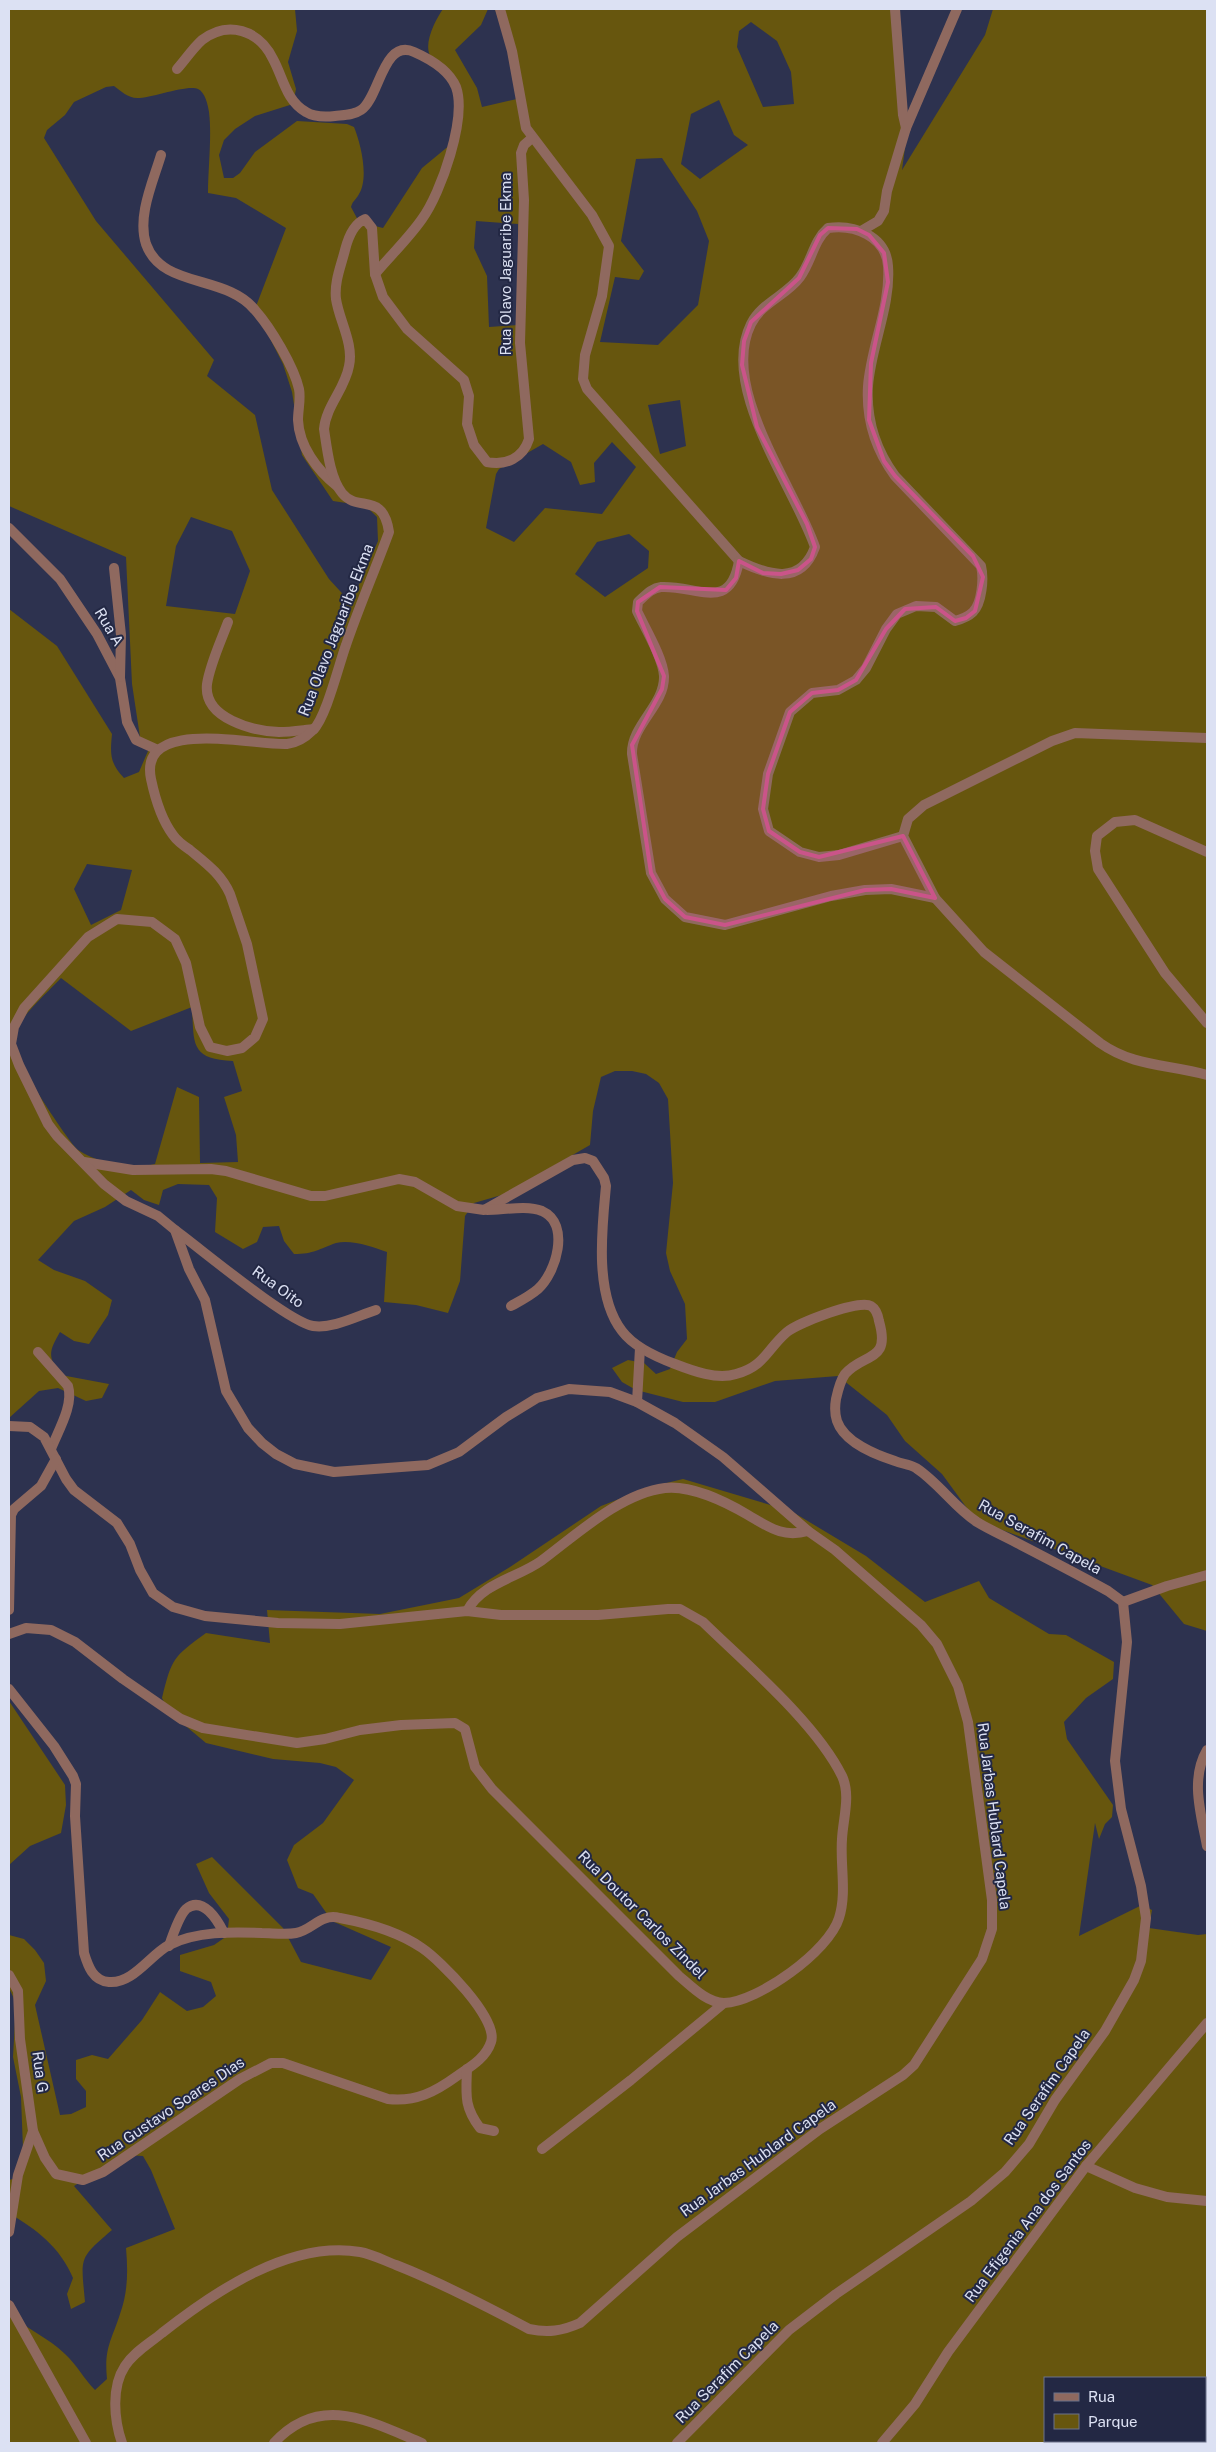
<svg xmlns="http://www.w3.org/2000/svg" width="1216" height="2452" font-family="'Public Sans',sans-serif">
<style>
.green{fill:#67560e;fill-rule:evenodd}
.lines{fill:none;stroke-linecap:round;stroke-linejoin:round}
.minor{stroke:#8f695f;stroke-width:10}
.marked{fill:#ca5489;fill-opacity:0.2;stroke:#ca5489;stroke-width:4;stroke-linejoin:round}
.labels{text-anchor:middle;stroke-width:4;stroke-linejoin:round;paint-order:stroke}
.street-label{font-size:15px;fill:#dce1f3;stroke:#232844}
</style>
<rect width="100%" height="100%" fill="#2d324f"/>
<g class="green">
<path d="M9 9H295L297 31 288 62 296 89 293 104 255 116 235 129 224 140 219 155 224 178H233L240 173 255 152 297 121 347 124 354 127C361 144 369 178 359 194 356 200 353 200 351 207L359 222 383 228 422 168 456 140 457 86C450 79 432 62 429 53 425 40 436 19 443 9H488L481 25 455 50 477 88 482 107 517 99 507 46 495 9H898L908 125 902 170 985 35 993 9H1207V1631L1184 1624 1152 1585 986 1524 972 1515 942 1474 905 1441 887 1415 838 1376 775 1381 715 1402H683L636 1390 622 1382 612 1368 628 1360 644 1363 656 1374 670 1369 677 1352 687 1339 685 1304 670 1271 666 1253 673 1183 668 1099 659 1083 646 1074 632 1071H615L601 1077 593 1111 590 1145 505 1194 474 1203 465 1216 460 1281 448 1313 416 1305 384 1302 387 1252C373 1247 351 1239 336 1243 319 1249 314 1254 294 1254L284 1241 279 1226 263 1227 257 1242 243 1249 215 1232 217 1198 209 1185 178 1184 163 1190 159 1205 144 1200 131 1190 105 1207 74 1221 38 1260 54 1270 85 1281 112 1300 108 1315 89 1344 74 1341 60 1332C49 1351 47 1357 61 1375L109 1384 102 1398 86 1401 58 1388 39 1391 9 1418V609L57 646 112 734C110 755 110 763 124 778L139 772 151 744 140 737 132 684 126 557 9 506ZM751 22 777 41 791 72 794 104 763 107 737 47 739 31ZM114 86C121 91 128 98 137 98 152 98 188 84 198 89 205 92 208 105 209 112 212 137 208 168 208 193L236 198 286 228 255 309 283 364 292 392 302 455 333 501 366 506 377 517 378 541 351 603 329 579 272 490 255 415 207 376 214 360 96 221 44 138 47 130 65 115 74 102 106 87ZM719 100 734 135 748 145 700 179 681 164 691 114ZM662 158 697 211 709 241 698 305 658 345 600 342 615 277 639 280 644 271 621 241 636 159ZM476 221 518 224V325L489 327 487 276 474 248ZM680 400 686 446 660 454 648 405ZM612 442 636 467 602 514 545 508 514 542 486 528 496 474 499 469 543 444 571 462 580 485 595 482 594 463ZM191 517 232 531 250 571 235 614 166 606 176 546ZM629 534 649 551 648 568 605 597 575 574 597 542ZM87 864 132 870 121 910 91 925 74 889ZM61 978 131 1031 192 1007C194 1044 190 1059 233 1061L242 1091 224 1097 236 1135 238 1162 200 1163 199 1097 177 1087 155 1164C131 1170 98 1163 78 1150 70 1144 20 1067 17 1057 15 1052 14 1039 15 1034 18 1018 49 991 61 978Z"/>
<path d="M683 1479 791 1511 866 1556 925 1602 979 1581 989 1598 1049 1634 1066 1635 1114 1662 1113 1679 1086 1698 1064 1722 1067 1739 1113 1805 1112 1817 1105 1824 1099 1839 1095 1823 1079 1936 1142 1905 1152 1910 1149 1928 1198 1935 1207 1934V2443H9V2313C26 2329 49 2338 65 2354 77 2365 84 2379 95 2390L107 2379C104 2348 111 2342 120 2314 128 2292 128 2271 126 2248L175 2229 151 2170 143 2156 125 2155 74 2186 112 2230C78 2259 81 2257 85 2302L71 2309 67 2294 73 2278C60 2247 37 2230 9 2213V2180L13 2179 23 2149 21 2097 13 2057 16 2003 9 1988V1935L24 1939 35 1950 44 1963 46 1981 35 2005 60 2115 71 2114 86 2107V2091L76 2079V2060L92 2055 108 2059 142 2020 160 1992 187 2011 203 2007 216 1996 211 1982 180 1971V1955L214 1945 227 1936 229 1919 209 1893 196 1864 212 1857 283 1928 301 1962 371 1980 391 1947 332 1921 313 1894 298 1888 287 1860 294 1845 323 1823 354 1780 336 1767 320 1763 273 1759 206 1743 169 1712 162 1698C172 1658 173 1657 206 1633L270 1643 267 1610 380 1614 459 1598 510 1567 601 1506 650 1487ZM1045 2378H1205V2441H1045Z"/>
<path d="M9 1701 65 1785 66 1805 61 1833 30 1846 9 1865Z"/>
</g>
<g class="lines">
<g class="minor">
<path d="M500 9 512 51 526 128 592 215 609 246 602 296 585 355 583 379 587 389 739 561C768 575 801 586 815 547 794 486 719 388 751 324 761 303 787 295 800 277 812 261 813 241 828 228 854 224 886 236 888 266 891 306 871 346 868 386 866 419 876 450 895 476L981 566C984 578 982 603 973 612 968 617 962 619 955 621L936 607 916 606 897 614 886 629 866 668 856 680 838 690 812 693 790 712 768 774 763 809 769 831 800 852 819 857 839 855 903 836"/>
<path d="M895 9 903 115 906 128"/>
<path d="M177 69C185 60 193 48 202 40 228 20 259 30 273 59 283 77 286 101 306 112 314 117 326 117 335 116 344 115 354 115 361 110 379 99 383 38 414 52 430 59 449 70 456 87 467 118 441 193 422 219 408 239 390 256 375 274"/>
<path d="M161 155C153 182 137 216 146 244 162 289 226 274 255 310 271 328 294 367 299 389 301 399 298 410 298 420 299 446 317 470 337 486"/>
<path d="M861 231 878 221 884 211 887 191 906 128 957 9"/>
<path d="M9 528 60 579 97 634 120 678 127 722 136 740 158 750"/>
<path d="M739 561C730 613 697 585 661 587 651 588 645 596 638 602L637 611C645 628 663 658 664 676 665 705 631 725 632 754L651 873 665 899 685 917 725 925 831 896 865 890 891 889 935 898"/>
<path d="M114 568 121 635 120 677"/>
<path d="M228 622C221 641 210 664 207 684 203 719 254 731 279 732 291 732 303 730 314 729"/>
<path d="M1207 738 1075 733 1052 741 924 805 908 819 903 836 935 898 984 952 1100 1043C1134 1067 1168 1064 1207 1075"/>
<path d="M1207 852 1135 820 1115 822 1097 836 1095 851 1098 869 1165 973 1207 1023"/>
<path d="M84 1162 133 1170 211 1169 226 1171 311 1196H325L399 1179 415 1182 457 1206 484 1210 573 1160 585 1158 593 1161 604 1178 606 1186C602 1228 594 1295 622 1331 634 1347 656 1357 675 1364 693 1371 717 1380 736 1374 765 1366 767 1349 787 1332 798 1323 859 1299 871 1306 876 1309 878 1315 879 1321 891 1363 864 1352 845 1374 840 1381 838 1390 836 1399 835 1405 835 1415 837 1421 844 1442 876 1455 895 1461 902 1464 909 1464 916 1468 939 1483 954 1507 977 1522 990 1530 1006 1537 1021 1545 1050 1560 1079 1575 1108 1591L1123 1602 1127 1642 1115 1761 1121 1809 1141 1886 1146 1918 1141 1961 1134 1980 1105 2031 1055 2100 1029 2144 1005 2172 971 2201 836 2294 789 2330 677 2443"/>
<path d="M487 1210C503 1210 527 1205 542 1211 571 1224 556 1273 538 1289 530 1296 520 1301 511 1306"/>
<path d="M175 1230C201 1249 288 1322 313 1326 333 1329 357 1316 376 1310"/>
<path d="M38 1352 68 1386C74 1405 58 1431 51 1449"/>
<path d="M637 1402 640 1348"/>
<path d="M9 1426 30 1427 44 1437 66 1479 74 1490 117 1523 130 1544 140 1570 153 1593 173 1607 205 1616 278 1623 340 1624 467 1611 501 1615H598L668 1609H680L703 1622C745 1663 816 1723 842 1776 851 1795 843 1819 842 1839 840 1865 847 1893 839 1918 829 1951 758 2002 724 2003 707 2003 691 1986 679 1976L492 1789 475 1767 465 1729 455 1723 401 1725 360 1730 325 1739 297 1743 203 1728 181 1719 123 1679 75 1642 51 1630 26 1628 9 1634"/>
<path d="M1123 1602 1167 1586 1207 1575"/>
<path d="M9 1610 11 1515 14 1509 41 1486 56 1459"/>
<path d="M467 1611C482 1583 517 1578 541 1561 576 1535 621 1493 665 1488 691 1485 726 1502 748 1515 769 1527 782 1538 808 1531"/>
<path d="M9 1689 54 1746 73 1776 76 1784 75 1816 84 1953C88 1966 93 1981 109 1982 133 1984 150 1955 169 1945 197 1931 231 1932 262 1933 272 1933 285 1935 296 1933 313 1930 320 1913 340 1918 367 1923 399 1932 422 1948 440 1960 499 2019 491 2042 486 2058 470 2067 457 2076 435 2092 416 2102 388 2099L283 2063H271L240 2079 103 2172 83 2180 56 2174 45 2158 33 2131"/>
<path d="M1207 1750C1190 1779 1201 1814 1207 1846"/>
<path d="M169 1946C172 1937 180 1915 186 1909 203 1895 218 1921 224 1933"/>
<path d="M9 1975 18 1991 20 2039 33 2131 18 2175 9 2232"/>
<path d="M467 2069C466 2095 464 2107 480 2128L494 2131"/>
<path d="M542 2149 631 2080 724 2003"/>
<path d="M1086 2166 1135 2188 1167 2197 1207 2201"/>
<path d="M9 2305 86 2443"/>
<path d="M122 2443C114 2420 111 2387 125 2366 134 2352 150 2343 162 2333 214 2292 290 2240 360 2252 372 2254 385 2261 396 2265 442 2283 486 2306 529 2329 548 2333 562 2331 580 2323L677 2237 820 2129 903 2075 914 2065 982 1959 992 1929V1900L968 1722 958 1686 937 1644 921 1625 835 1550 808 1531 723 1457 675 1423 637 1402 610 1392 569 1389 537 1398 506 1417 459 1452 428 1465 334 1472 295 1464 276 1454 262 1443 248 1428 226 1391 205 1300 189 1269 175 1230 158 1216 126 1201 104 1184 57 1136 48 1124 19 1065 11 1044 14 1027 24 1008 88 937 117 919 152 922 175 939 186 963 200 1027 210 1047 227 1051 242 1048 255 1037 263 1019 247 944 230 894C221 874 207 864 190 850 184 846 177 841 173 835 161 819 155 798 151 779 138 716 255 746 287 744 297 743 307 736 313 730 326 718 339 664 346 645 359 607 375 570 389 532 383 491 358 513 342 493 330 478 327 449 324 429 326 406 345 389 349 366 354 344 339 320 336 299 334 282 341 266 345 250 348 238 353 224 365 219L372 228 375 274 383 297 407 329 464 380 469 396 467 424 474 445 487 462C506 466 523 458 529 439L520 343 524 200 521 153 524 145 532 138"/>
<path d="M274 2443C320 2393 369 2421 422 2443"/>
<path d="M882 2443 915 2404 948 2352 1086 2166 1207 2023"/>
</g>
</g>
<path class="marked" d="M828 228 857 229 869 235 884 253 888 282 871 363 869 420 884 461 895 476 973 556 983 577 975 611 966 618 955 621 936 607 905 609 886 629 856 680 838 690 812 693 790 712 768 774 763 809 769 831 800 852 819 857 903 836 935 898 891 889 865 890 725 925 685 917 665 899 651 873 632 745 662 689 664 676 637 611 638 602 660 587 726 590 736 578 739 561 763 573 781 574 798 570 811 559 815 547 807 524 757 427 742 365 744 341 751 322 799 278 820 235Z"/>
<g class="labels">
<g class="street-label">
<text transform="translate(506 264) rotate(-90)" y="5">Rua Olavo Jaguaribe Ekma</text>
<text transform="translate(109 627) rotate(59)" y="5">Rua A</text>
<text transform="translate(336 630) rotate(-69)" y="5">Rua Olavo Jaguaribe Ekma</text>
<text transform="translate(278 1287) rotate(36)" y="5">Rua Oito</text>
<text transform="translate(1040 1537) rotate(29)" y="5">Rua Serafim Capela</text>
<text transform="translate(994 1816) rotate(83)" y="5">Rua Jarbas Hublard Capela</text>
<text transform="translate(642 1915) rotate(45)" y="5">Rua Doutor Carlos Zindel</text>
<text transform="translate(40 2072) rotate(82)" y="5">Rua G</text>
<text transform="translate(1047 2087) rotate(-55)" y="5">Rua Serafim Capela</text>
<text transform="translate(171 2109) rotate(-34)" y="5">Rua Gustavo Soares Dias</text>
<text transform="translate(758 2158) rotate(-36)" y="5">Rua Jarbas Hublard Capela</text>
<text transform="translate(1028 2221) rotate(-53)" y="5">Rua Efigenia Ana dos Santos</text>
<text transform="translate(727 2372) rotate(-45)" y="5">Rua Serafim Capela</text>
</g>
</g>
<rect width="1216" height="2452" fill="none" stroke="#dce1f3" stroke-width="20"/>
<rect x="1044" y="2377" width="162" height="65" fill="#232844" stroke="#6d728a"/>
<rect x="1054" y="2393" width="25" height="8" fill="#8f695f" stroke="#6d728a"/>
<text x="1088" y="2402" font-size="15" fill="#dce1f3">Rua</text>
<rect x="1054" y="2414" width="25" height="15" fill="#67560e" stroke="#6d728a"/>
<text x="1088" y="2427" font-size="15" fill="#dce1f3">Parque</text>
</svg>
